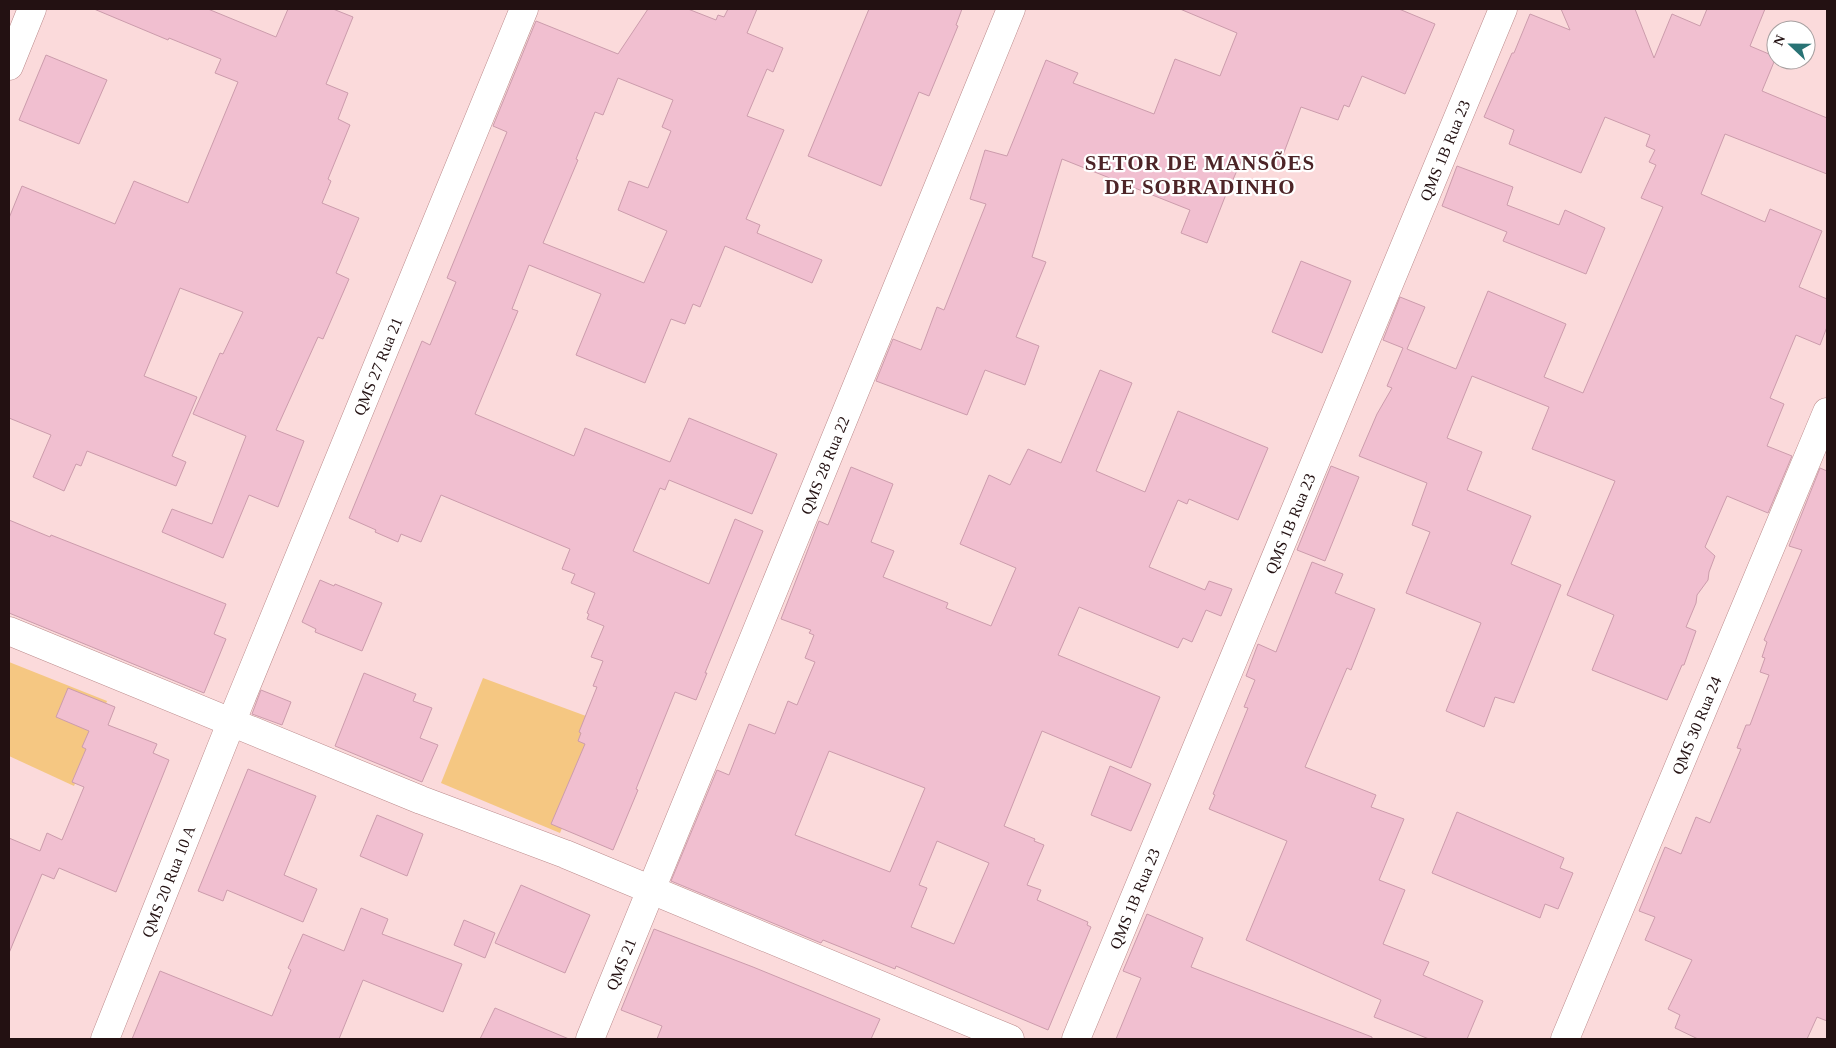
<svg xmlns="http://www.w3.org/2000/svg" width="1836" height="1048" font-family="Georgia,serif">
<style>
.green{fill:#f5c782}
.building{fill:#f1bfd0;stroke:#cc9cac;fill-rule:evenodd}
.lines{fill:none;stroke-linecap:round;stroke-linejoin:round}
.street-casing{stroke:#bb8a8b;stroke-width:29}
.secondary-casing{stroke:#bb8a8b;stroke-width:29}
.street{stroke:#fff;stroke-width:28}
.secondary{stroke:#fff;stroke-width:28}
.labels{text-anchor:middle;stroke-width:4.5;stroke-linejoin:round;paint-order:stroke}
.street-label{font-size:16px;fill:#231112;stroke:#fff}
.district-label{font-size:21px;font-weight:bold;letter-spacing:1px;fill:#4d2427;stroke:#fff}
</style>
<rect width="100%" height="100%" fill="#fbdadb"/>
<g class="green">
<path d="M9 662 107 701 74 786 9 756Z"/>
<path d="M483 678 605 723 560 833 441 783Z"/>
</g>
<g class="building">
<path d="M94 9H208L276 37 288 9H333L353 17 326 84 348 93 338 119 350 125 328 179 331 181 322 203 359 218 336 273 349 279 323 339 318 337 276 430 304 441 278 507 249 495 223 558 162 532 172 509 212 524 246 436 193 414 220 353 223 354 243 312 180 288 144 376 197 397 172 456 186 462 176 486 87 451 81 466 76 464 64 491 33 477 51 435 9 418V218L22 186 115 224 134 181 188 203 238 82 215 73 221 59 169 38 168 40Z"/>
<path d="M648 9H688L716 20 718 15 724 17 728 9H757L747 33 783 48 773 72 767 69 747 116 784 130 746 219 760 225 757 233 822 260 812 283 725 246 700 307 693 304 685 324 671 319 645 383 576 355 601 294 529 265 512 309 518 311 475 414 574 456 585 428 670 462 689 418 777 454 752 514 669 480 665 490 660 488 633 551 709 584 735 519 763 531 705 673H707L696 700 675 692 636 789 638 790 613 850 551 824 585 744 578 741 581 733 579 732 597 687 593 686 603 661 591 657 604 626 587 619 589 614 587 613 595 593 571 583 575 574 562 569 570 549 441 495 421 542 401 534 398 542 375 532 376 530 349 518 422 341 430 345 456 282 447 278 507 132 493 126 536 21 618 54ZM618 78 673 100 662 127 671 131 648 188 629 181 618 210 667 231 644 283 543 243 578 160 576 159 595 112 603 115Z"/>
<path d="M869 9H962L956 25 958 26 929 96 919 92 881 186 808 156Z"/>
<path d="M1180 9H1399L1435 24 1405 94 1362 76 1349 107 1344 105 1338 120 1301 107 1277 171 1243 157 1231 184H1230L1207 243 1181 233 1190 210 1062 159 1032 257 1046 262 1016 337 1039 346 1025 385 985 370 967 415 876 381 893 339 921 350 937 307 944 310 986 204 970 199 985 150 1007 156 1046 60 1078 73 1073 83 1154 114 1175 59 1220 76 1237 33Z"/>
<path d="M1561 9H1635L1654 58 1672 14 1700 26 1707 9H1765L1750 46 1776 57 1762 91 1827 118V174L1725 134 1701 194 1765 222 1770 209 1822 231 1799 287 1827 299V327L1820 345 1796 335 1770 398 1784 404 1767 446 1792 456 1768 513 1727 496 1705 547 1715 556 1709 572 1708 580 1697 595 1696 603 1686 627 1696 631 1684 665H1682L1667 700 1592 670 1614 615 1567 595 1615 481 1532 449 1549 407 1472 376 1447 438 1482 452 1467 490 1531 516 1511 564 1561 585 1514 703 1495 697 1484 727 1446 711 1481 623 1406 593 1430 532 1412 525 1427 483 1359 456 1377 414 1392 388 1387 386 1403 348 1383 340 1400 297 1425 307 1407 349 1456 369 1488 291 1566 324 1544 377 1583 393 1663 207 1641 198 1656 165 1649 162 1655 150 1646 146 1650 135 1605 117 1581 173 1509 144 1514 130 1484 117 1512 53H1514L1530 14 1570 30Z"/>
<path d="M46 55 107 80 79 144 19 120Z"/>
<path d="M1457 166 1513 187 1507 205 1559 225 1565 210 1605 228 1586 274 1503 241 1507 232 1442 206Z"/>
<path d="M1301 261 1351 281 1322 353 1272 332Z"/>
<path d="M1100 370 1132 383 1096 471 1145 492 1178 411 1268 448 1238 520 1189 499 1187 504 1178 500 1149 567 1205 590 1209 581 1232 589 1221 616 1206 610 1192 642 1183 638 1178 648 1079 607 1058 655 1160 697 1131 768 1042 731 1004 826 1035 839 1034 841 1044 845 1027 885 1041 890 1037 900 1088 922 1087 925 1091 927 1048 1030 896 966 895 969 823 940 821 943 671 881 717 770 729 775 749 724 775 734 788 701 797 705 815 662 805 658 814 635 809 633 811 630 781 619 819 521 828 525 851 467 893 484 871 542 894 551 883 577 948 603 946 608 991 626 1016 568 960 544 989 475 1010 485 1028 449 1061 463ZM829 751 925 788 890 872 795 835ZM937 841 989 863 954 944 911 927 927 888 919 885Z"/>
<path d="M1331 466 1359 477 1325 561 1297 550Z"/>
<path d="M1820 468 1827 471V1021L1817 1017 1807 1039H1698L1675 1028 1680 1015 1668 1009 1692 960 1645 940 1655 917 1639 911 1665 847 1681 854 1696 817 1710 823 1741 749 1737 748 1746 725H1750L1769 675 1760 672 1765 658 1762 657 1767 642 1764 640 1802 550 1789 546Z"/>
<path d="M9 520 50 537 51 535 226 604 214 634 226 639 204 693 9 613Z"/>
<path d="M1312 562 1343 574 1335 593 1375 609 1351 670 1347 668 1305 767 1376 795 1371 807 1404 819 1379 880 1405 890 1383 944 1429 962 1423 975 1483 1001 1467 1039H1429L1374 1017 1381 1000 1246 940 1287 841 1209 809 1215 795 1213 794 1248 708 1244 707 1255 680 1246 676 1258 644 1276 652Z"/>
<path d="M320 580 334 586 335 584 382 603 362 651 315 632 316 629 302 622Z"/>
<path d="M364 673 416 694 413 701 432 708 420 738 438 745 422 782 335 746Z"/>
<path d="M68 688 115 707 108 725 157 744 153 753 169 760 116 892 59 868 54 879 42 874 9 953V838L40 851 47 833 62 840 84 787 72 782 86 749 82 747 89 731 56 717Z"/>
<path d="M261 690 291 702 282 725 252 714Z"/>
<path d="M1110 766 1151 784 1131 831 1091 815Z"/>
<path d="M248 769 316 796 284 875 317 889 303 922 227 890 223 901 198 891Z"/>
<path d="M1457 812 1564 858 1560 868 1573 873 1558 909 1545 904 1540 918 1432 873Z"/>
<path d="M377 815 423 834 407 876 360 856Z"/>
<path d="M521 885 590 915 565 973 495 943Z"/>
<path d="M361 908 388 919 382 934 462 964 443 1012 363 980 339 1039H132L160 971 272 1016 291 970 288 968 303 934 344 951Z"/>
<path d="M1147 914 1203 938 1191 967 1372 1037V1039H1116L1141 978 1123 971Z"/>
<path d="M464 920 495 933 485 958 454 945Z"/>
<path d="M654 929 753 967 880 1019 871 1039H657L662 1026 621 1010Z"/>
<path d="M495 1008 569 1039H480Z"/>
</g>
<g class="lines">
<g class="street-casing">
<g id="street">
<path d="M9 66 32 9"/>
<path id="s1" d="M105 1039 231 723 524 9"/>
<path id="s2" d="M590 1039 1011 9"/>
<path id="s3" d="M1076 1039 1503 9"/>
<path id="s4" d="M1565 1039 1827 412"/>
</g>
</g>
<g class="secondary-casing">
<path id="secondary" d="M9 631 421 800 565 854 1010 1039"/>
</g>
<use href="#street" class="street"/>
<use href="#secondary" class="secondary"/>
</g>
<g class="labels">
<g class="street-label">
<text dy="6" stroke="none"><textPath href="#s3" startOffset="962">QMS 1B Rua 23</textPath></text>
<text dy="6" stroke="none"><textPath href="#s1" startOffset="726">QMS 27 Rua 21</textPath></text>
<text dy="6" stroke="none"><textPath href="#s2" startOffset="620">QMS 28 Rua 22</textPath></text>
<text dy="6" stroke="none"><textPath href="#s3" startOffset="558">QMS 1B Rua 23</textPath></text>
<text dy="6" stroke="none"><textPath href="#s4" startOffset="340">QMS 30 Rua 24</textPath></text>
<text dy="6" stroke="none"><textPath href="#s1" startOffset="170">QMS 20 Rua 10 A</textPath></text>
<text dy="6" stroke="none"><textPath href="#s3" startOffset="152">QMS 1B Rua 23</textPath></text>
<text dy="6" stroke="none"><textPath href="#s2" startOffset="81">QMS 21</textPath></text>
</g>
<g class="district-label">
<text x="1200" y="170">SETOR DE MANSÕES<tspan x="1200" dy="24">DE SOBRADINHO</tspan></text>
</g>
</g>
<rect width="1836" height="1048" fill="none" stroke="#231112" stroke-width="20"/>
<g transform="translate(1791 45) rotate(292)"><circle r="24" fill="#ffffff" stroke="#a7a0a0"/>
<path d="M0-4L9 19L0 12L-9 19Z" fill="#297375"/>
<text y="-8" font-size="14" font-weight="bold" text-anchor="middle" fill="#231112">N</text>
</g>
</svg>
